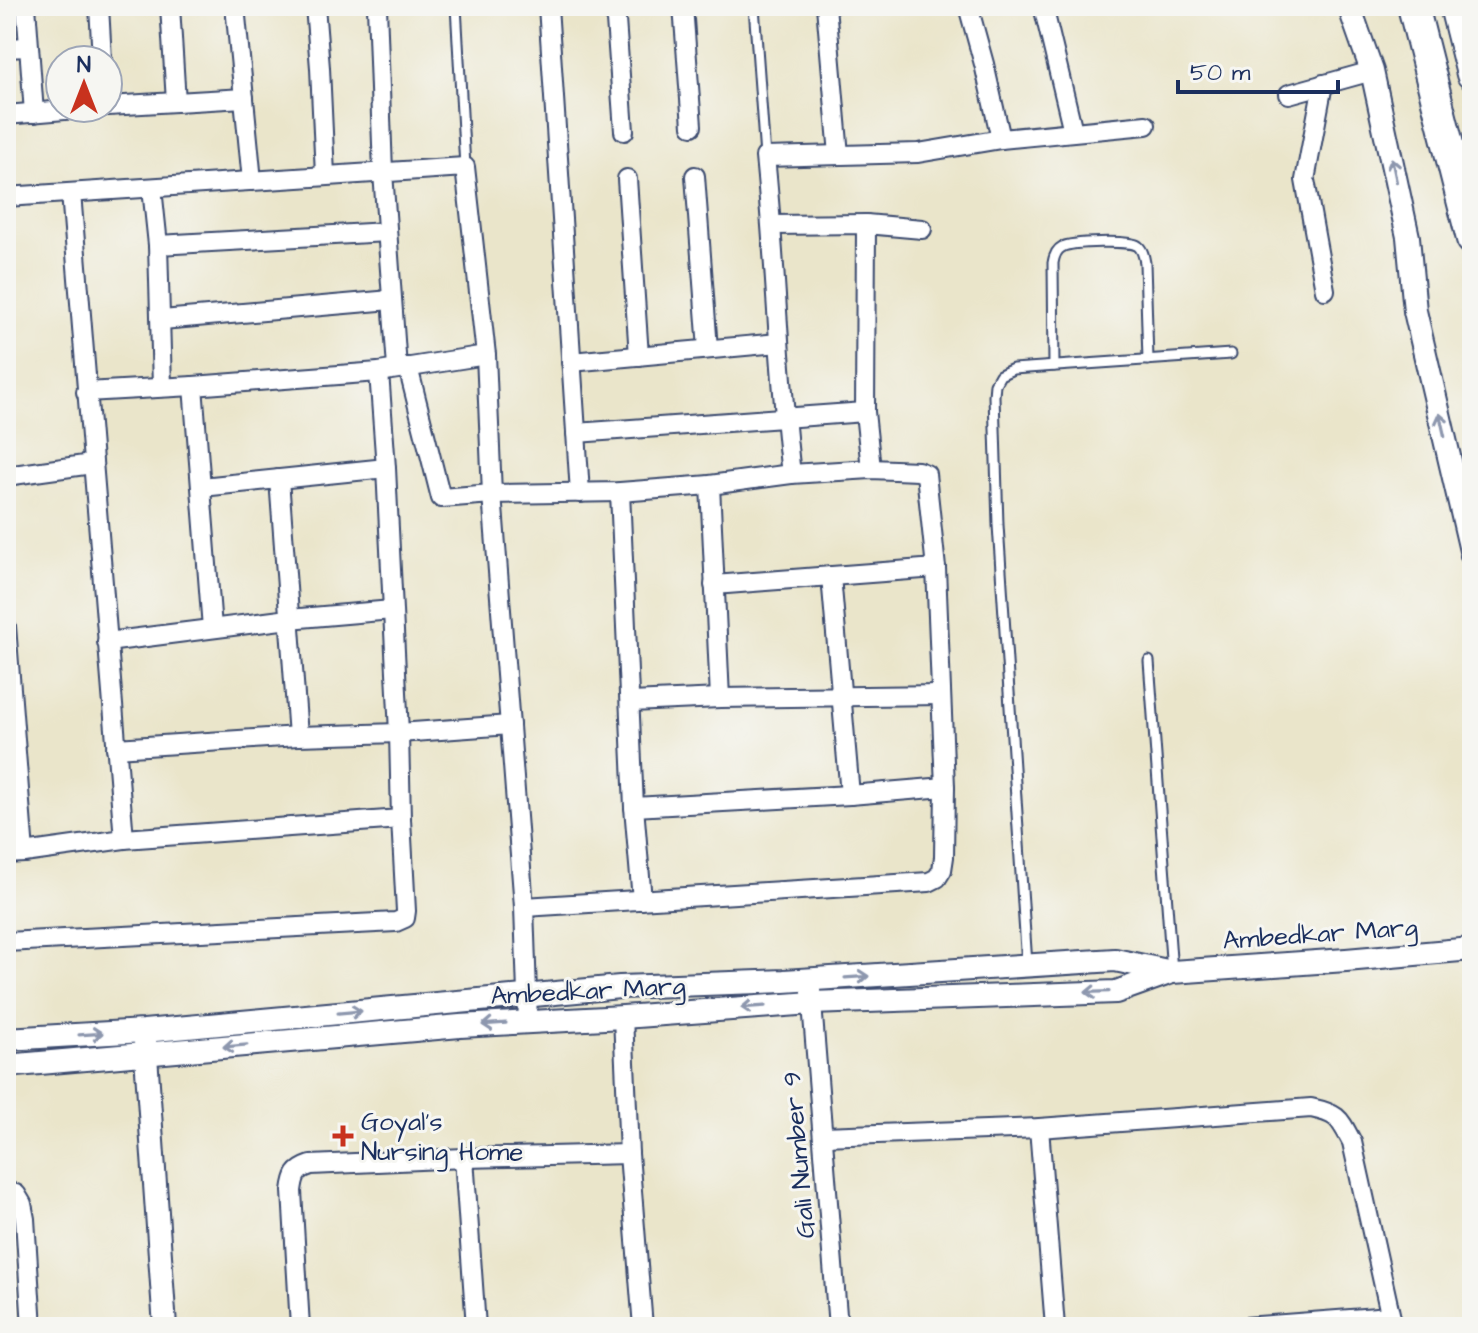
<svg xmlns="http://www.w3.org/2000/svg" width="1478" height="1333" font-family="'Architects Daughter',sans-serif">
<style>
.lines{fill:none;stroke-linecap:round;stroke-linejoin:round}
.service-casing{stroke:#3a4a6e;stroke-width:13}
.minor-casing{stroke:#3a4a6e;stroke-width:22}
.tertiary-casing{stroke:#3a4a6e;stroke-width:26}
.trunk-casing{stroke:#3a4a6e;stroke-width:34}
.service{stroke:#fff;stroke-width:9}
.minor{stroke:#fff;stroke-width:18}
.tertiary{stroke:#fff;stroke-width:22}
.trunk{stroke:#fff;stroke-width:30}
.oneway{stroke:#8d97ae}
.poi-dot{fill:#c8321e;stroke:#f6f6f2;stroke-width:3}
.labels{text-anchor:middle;stroke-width:6;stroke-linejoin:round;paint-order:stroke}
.street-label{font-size:26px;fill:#1b2f5e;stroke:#f6f6f2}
.poi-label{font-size:26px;fill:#1b2f5e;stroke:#f6f6f2;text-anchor:start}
</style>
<rect width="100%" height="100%" fill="#f6f6f2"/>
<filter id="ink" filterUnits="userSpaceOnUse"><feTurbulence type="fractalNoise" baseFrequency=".0125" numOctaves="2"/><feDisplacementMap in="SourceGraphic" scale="16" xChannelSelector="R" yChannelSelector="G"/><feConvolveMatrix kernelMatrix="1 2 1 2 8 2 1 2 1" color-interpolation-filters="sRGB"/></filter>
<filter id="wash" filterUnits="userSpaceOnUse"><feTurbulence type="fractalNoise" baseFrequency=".006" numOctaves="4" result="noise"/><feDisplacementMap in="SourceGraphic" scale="32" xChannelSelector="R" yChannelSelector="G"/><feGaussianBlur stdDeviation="1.8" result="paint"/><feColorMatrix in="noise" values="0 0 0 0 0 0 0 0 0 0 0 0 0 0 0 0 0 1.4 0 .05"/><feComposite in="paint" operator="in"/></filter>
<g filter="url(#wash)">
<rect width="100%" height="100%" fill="#eae5ca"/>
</g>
<g filter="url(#ink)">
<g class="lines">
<g class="service-casing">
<g id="service">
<path d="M456 6 465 167"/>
<path d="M754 6 765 157"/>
<path d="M1054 366 1053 263C1054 257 1056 250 1062 247 1071 242 1130 240 1138 246 1143 250 1144 257 1145 263L1148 360"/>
<path d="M1149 661 1172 972"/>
<path d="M1027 965 998 525 994 396 995 384 1000 375 1013 369 1231 354"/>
</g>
</g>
<g class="minor-casing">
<g id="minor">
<path d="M26 6 34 113"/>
<path d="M99 6 102 60"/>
<path d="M170 6 176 102"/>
<path d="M235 6 252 181"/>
<path d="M315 6 320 68 325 175"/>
<path d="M377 6 383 172 397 368"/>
<path d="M548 6 580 493"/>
<path d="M615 6 624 131"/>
<path d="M683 6 692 126"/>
<path d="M826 6 839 155"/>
<path d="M968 6 984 64 1001 139"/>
<path d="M1043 6 1073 131"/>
<path d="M6 48 28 47"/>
<path d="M1323 84 1305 180 1325 290"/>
<path d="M1289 94 1372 71"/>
<path d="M108 106 244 98"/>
<path d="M6 115 88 108"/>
<path d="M695 176 708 349"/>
<path d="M627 179 639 356"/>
<path d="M152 188 158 245 162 387"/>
<path d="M71 193 124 839"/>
<path d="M6 197 465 167 486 355 492 494 524 907 528 1022"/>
<path d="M866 224 865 412 871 469"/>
<path d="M772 225 866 224 922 229"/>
<path d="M158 245 387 232"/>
<path d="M162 320 391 300"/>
<path d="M571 362 779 343"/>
<path d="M408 367 441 498 492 494 620 492 710 485 791 474 871 469 918 471 926 474 936 568 945 787 944 857 942 870 937 878 929 882 524 907"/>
<path d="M193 386 212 628"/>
<path d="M86 392 193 386 379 372 486 355"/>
<path d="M576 433 865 412"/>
<path d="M791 474C778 368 776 262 765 157L918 153 1001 139 1146 125"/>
<path d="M6 476 92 464"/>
<path d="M279 479 298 736"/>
<path d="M710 485 720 698"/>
<path d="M202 487 386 468"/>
<path d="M620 492 634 807 642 900"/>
<path d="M831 576 850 795"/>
<path d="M714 585 936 568"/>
<path d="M6 626 24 853"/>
<path d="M107 642 289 619 392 610"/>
<path d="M631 702 720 698 941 695"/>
<path d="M116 748 298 736 399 733 510 725"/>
<path d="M634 807 850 795 945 787"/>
<path d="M6 854 24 853 124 839 401 819"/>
<path d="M6 942 396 922 405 918 406 911 401 819 399 733 386 468 379 372"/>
<path d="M811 991 838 1327"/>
<path d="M623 1017 629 1154 643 1327"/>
<path d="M1039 1128 1055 1327"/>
<path d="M823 1136 1039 1128 1311 1108C1339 1114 1339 1118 1352 1142L1393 1327"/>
<path d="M464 1158 476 1327"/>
<path d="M6 1191 16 1194 22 1204 25 1219 32 1327"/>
<path d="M300 1327 292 1191C294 1175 296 1170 311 1165L464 1158 629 1154"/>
<path d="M1245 1327 1390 1316"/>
</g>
</g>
<g class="tertiary-casing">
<g id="tertiary">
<path d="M1349 6 1372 71 1408 237 1415 311 1472 555"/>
<path d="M6 1039 144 1031 620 987 784 981 1115 960 1172 972"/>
<path d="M145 1041 165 1327"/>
<path d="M6 1066 460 1026 623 1017 812 1003 1116 992 1172 972 1346 960 1472 949"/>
</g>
</g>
<g class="trunk-casing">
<g id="trunk">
<path d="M1413 6 1472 239"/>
<path d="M1455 6 1472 74"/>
</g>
</g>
<use href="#service" class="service"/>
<use href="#minor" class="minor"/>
<use href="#tertiary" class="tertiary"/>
<use href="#trunk" class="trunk"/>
</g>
<defs><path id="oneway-shaft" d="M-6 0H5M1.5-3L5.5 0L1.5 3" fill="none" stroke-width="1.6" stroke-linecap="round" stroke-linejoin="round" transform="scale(2)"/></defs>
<g class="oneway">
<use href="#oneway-shaft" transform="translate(1394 170) rotate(-102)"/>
<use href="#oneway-shaft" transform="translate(1442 425) rotate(-103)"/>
<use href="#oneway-shaft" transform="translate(857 977) rotate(-4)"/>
<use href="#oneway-shaft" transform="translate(1097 992) rotate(178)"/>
<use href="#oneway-shaft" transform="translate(753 1007) rotate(176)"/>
<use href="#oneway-shaft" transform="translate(350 1012) rotate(-5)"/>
<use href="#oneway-shaft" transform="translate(494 1024) rotate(176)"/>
<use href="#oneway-shaft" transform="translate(91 1034) rotate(-4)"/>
<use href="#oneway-shaft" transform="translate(235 1046) rotate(175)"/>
</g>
</g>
<path class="poi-dot" d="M339 1124h8v8h8v8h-8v8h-8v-8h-8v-8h8z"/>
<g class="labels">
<g class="street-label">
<text transform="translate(1320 933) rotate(-4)" y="9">Ambedkar Marg</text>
<text transform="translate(588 990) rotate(-3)" y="9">Ambedkar Marg</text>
<text transform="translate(798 1155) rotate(-95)" y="9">Gali Number 9</text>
</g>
<g class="poi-label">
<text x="361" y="1130">Goyal's<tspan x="361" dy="30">Nursing Home</tspan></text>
</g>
</g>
<rect width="1478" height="1333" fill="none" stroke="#f6f6f2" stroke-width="32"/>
<g transform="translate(84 84)"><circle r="38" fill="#f6f6f2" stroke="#9ea6b7" stroke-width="2"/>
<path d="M0-6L14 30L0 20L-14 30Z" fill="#c8321e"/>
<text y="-12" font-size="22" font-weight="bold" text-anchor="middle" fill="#1b2f5e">N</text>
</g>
<path d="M1178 80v12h160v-12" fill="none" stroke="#1b2f5e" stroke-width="4"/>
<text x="1190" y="80" font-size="24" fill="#1b2f5e" stroke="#f6f6f2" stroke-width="6" paint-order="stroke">50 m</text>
</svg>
